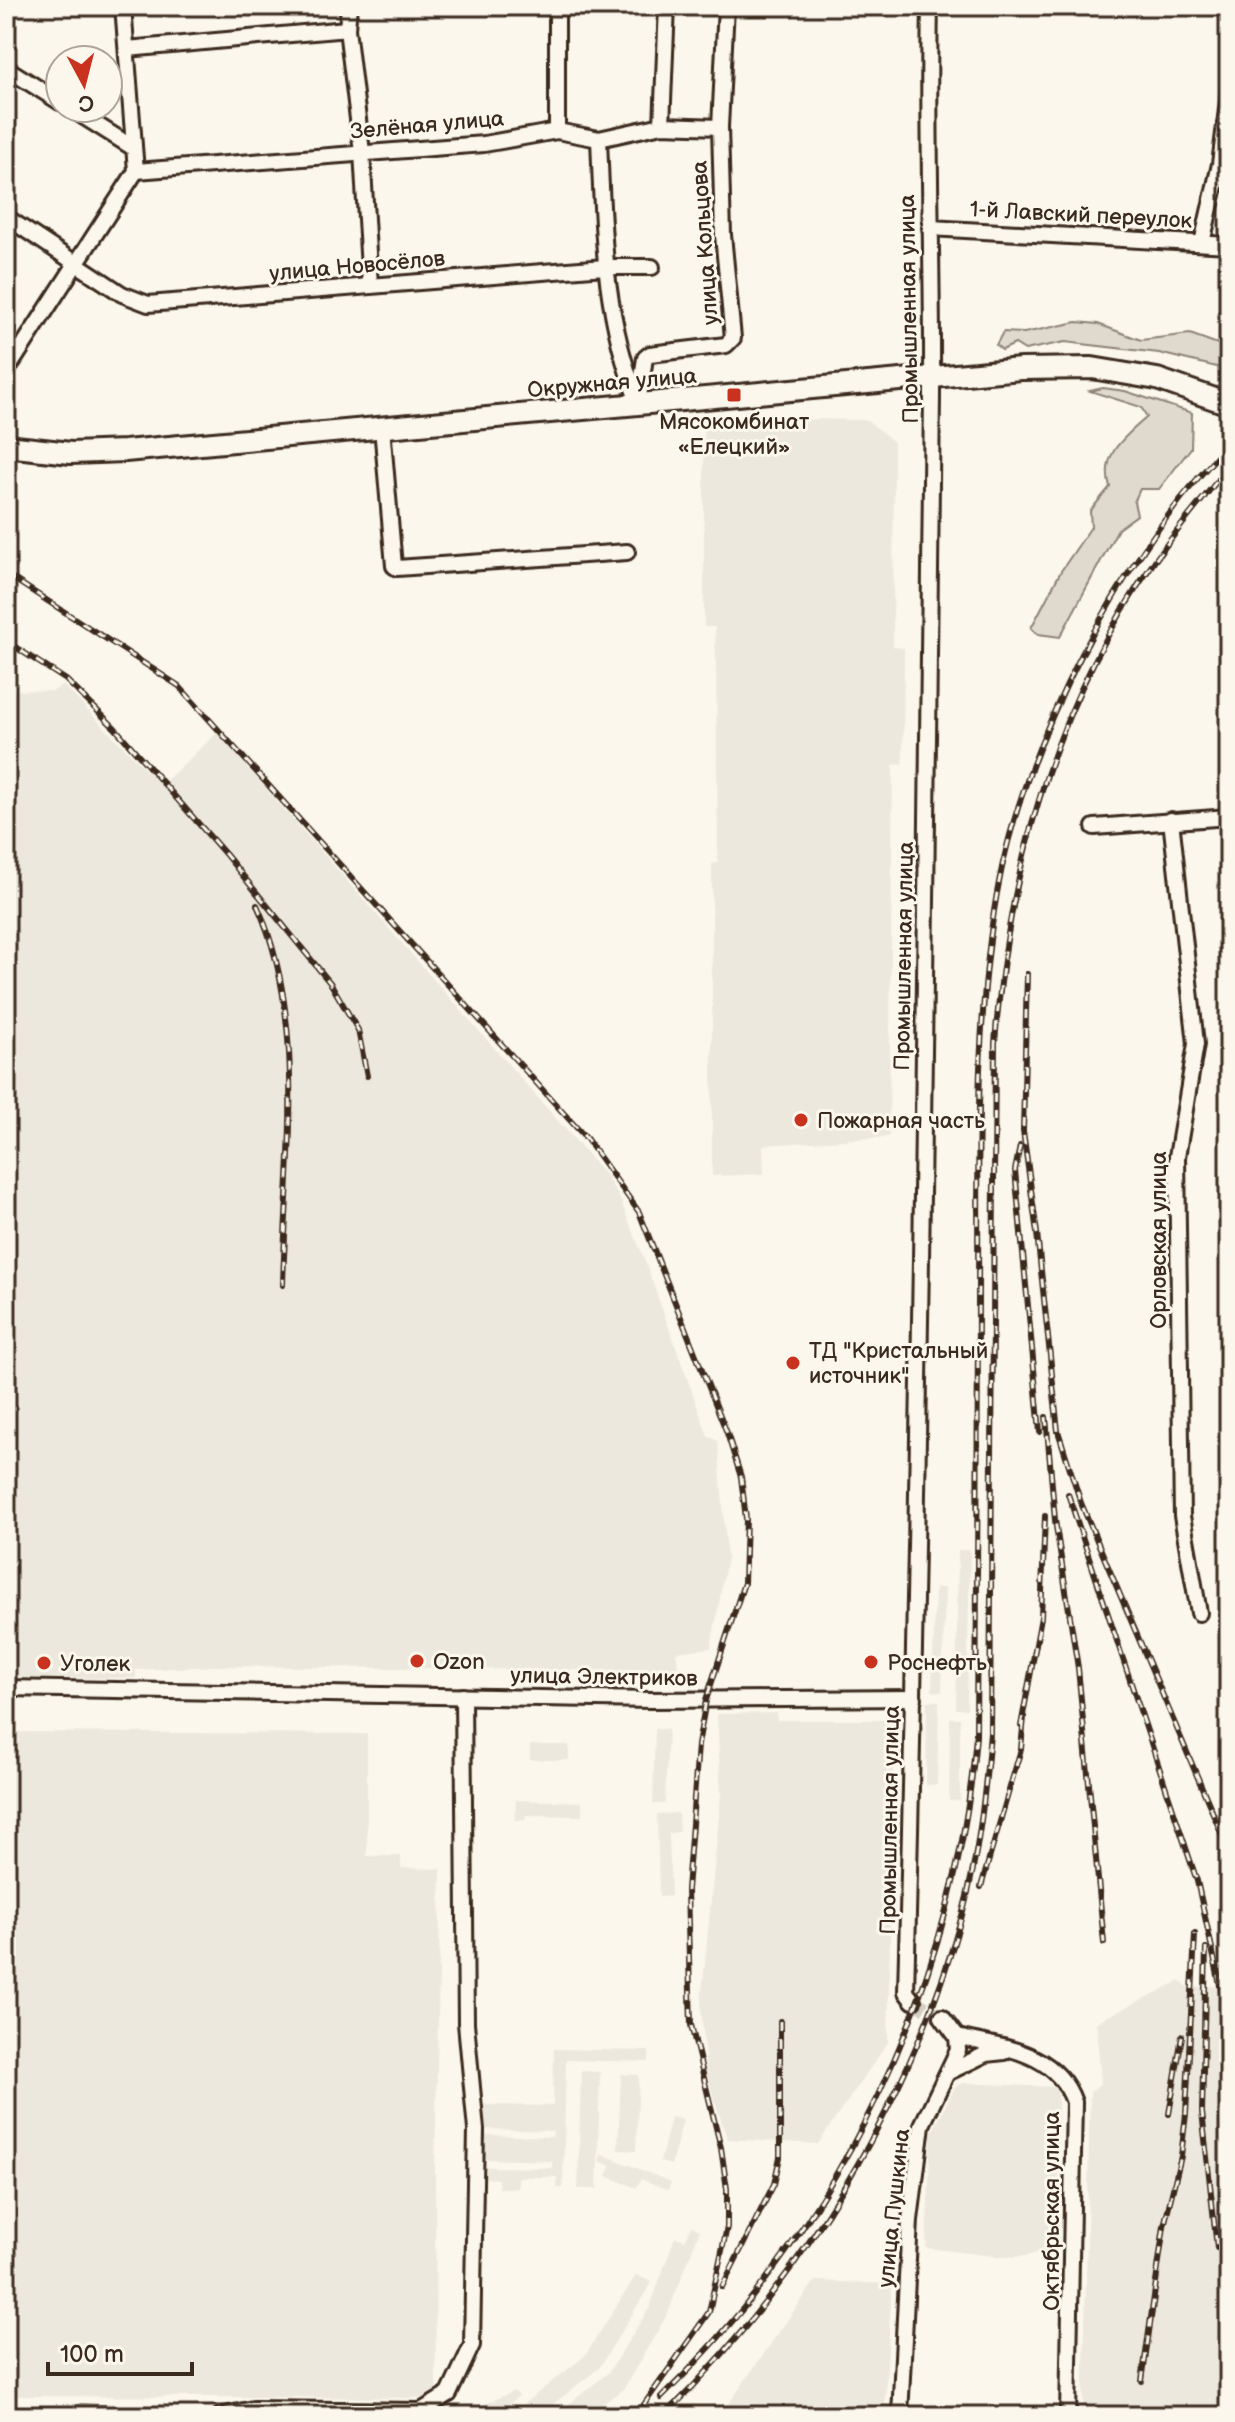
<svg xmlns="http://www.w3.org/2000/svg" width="1235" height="2422" font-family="'Balsamiq Sans',sans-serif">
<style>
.built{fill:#ede8dd}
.green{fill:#dfd9ce;stroke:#8d8276;stroke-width:2}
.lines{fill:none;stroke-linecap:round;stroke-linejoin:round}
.minor-tunnel{stroke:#d5cec3;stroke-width:14;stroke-dasharray:14 7;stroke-linecap:butt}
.minor-casing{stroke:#3b2a1e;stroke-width:20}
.highway-casing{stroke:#3b2a1e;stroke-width:26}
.minor{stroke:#fbf7ec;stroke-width:14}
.highway{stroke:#fbf7ec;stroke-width:20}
.rail-casing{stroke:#3b2a1e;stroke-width:6}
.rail{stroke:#fbf7ec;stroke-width:3;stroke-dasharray:9;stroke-linecap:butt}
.poi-dot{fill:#c8321e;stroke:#fbf7ec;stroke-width:3}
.labels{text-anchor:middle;stroke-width:6;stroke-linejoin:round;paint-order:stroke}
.street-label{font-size:22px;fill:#3b2a1e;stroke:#fbf7ec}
.poi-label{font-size:22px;fill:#3b2a1e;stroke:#fbf7ec;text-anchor:start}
</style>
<rect width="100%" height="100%" fill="#fbf7ec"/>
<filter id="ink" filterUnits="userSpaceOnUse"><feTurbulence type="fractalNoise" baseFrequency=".0125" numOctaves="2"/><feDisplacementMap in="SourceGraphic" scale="16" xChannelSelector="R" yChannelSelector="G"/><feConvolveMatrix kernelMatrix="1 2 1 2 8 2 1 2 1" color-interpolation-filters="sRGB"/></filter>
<g filter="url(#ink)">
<g class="built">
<path d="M704 418 867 420 894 442 893 647 904 648 903 764 893 765 889 1137 763 1145 764 1174 712 1176V864L718 863 716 664 715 627H704Z"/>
<path d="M63 685 161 785 217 733 604 1173 619 1197 643 1256 708 1436 718 1441 727 1558 711 1648 676 1652 678 1665 674 1669 662 1671 214 1666 136 1670V1678H6V690L53 691Z"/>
<path d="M958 1550H970L967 1709H956Z"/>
<path d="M935 1588H945L942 1692 932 1691Z"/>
<path d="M927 1701H939L937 1785H926Z"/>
<path d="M776 1713 777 1720H894L888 2042 818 2144 727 2139 706 2072 701 2004 721 1795 717 1714Z"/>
<path d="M950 1718H960V1801H949Z"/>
<path d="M655 1729H668L665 1804H653Z"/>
<path d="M6 1732 367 1734V1856H401V1868L441 1869 435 2170 436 2398 6 2396Z"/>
<rect x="530" y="1745" width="39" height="15"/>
<path d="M516 1800 582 1802V1816L526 1815 525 1820H515Z"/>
<path d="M678 1813 679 1832 669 1833 671 1896 659 1897 657 1814Z"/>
<path d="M1180 1981 1188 1987 1229 1986V2416H1083L1090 2092 1101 2083 1096 2022Z"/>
<path d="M554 2049 649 2051V2062L566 2060 563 2188H557V2177H518V2188H499L498 2179 486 2178V2167L552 2168V2161L483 2159 484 2135 552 2137 553 2131 483 2129 484 2105 553 2106Z"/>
<path d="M581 2071 600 2072 597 2189H578Z"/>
<path d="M621 2074 639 2075 636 2151 618 2150Z"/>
<path d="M962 2083 1058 2087 1059 2245 1027 2256 1002 2257 926 2248 931 2134 955 2087Z"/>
<path d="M671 2117 683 2120 671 2165 660 2162Z"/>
<path d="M602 2154 671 2182 668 2190 641 2179 636 2188 607 2176 611 2166 599 2161Z"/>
<path d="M692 2226 700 2230 668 2313 624 2388 587 2416H554L608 2373 650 2307 675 2237 685 2240Z"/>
<path d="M636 2275 652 2282 599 2368 538 2416H508L585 2356Z"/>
<path d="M815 2281 892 2284 884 2416H720Z"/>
<path d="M514 2391 519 2396 493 2416H479L474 2409Z"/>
</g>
<g class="green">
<path d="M1077 322 1098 324 1141 340 1190 334 1229 348V370L1159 353 1065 342 1025 350 1015 344 1002 350 996 345 1003 332 1024 333Z"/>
<path d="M1103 388 1125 391 1192 413 1191 448 1159 489H1140L1134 502 1137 515 1118 529 1060 637 1038 634 1031 628 1061 571 1091 527 1090 511 1110 487C1100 454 1124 438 1147 417L1141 407 1090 391Z"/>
<path d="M81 2404 159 2408 168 2416H65L69 2408Z"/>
</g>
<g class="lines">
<path class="minor-tunnel" d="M913 2001 942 2017"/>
<g class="minor-casing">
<g id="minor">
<path d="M349 6 347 29 362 152 370 286"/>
<path d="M127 49 347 29"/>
<path d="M6 68 60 102"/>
<path d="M70 108 132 147"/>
<path d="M662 125 667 6"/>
<path d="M557 131V6"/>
<path d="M599 139C603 233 603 312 638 402"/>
<path d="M136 171 484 144 557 131 599 139 662 125 720 127"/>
<path d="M6 217 122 294 148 304 605 267H652"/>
<path d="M930 228 1229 245"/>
<path d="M1202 243 1220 164 1229 94"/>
<path d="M6 372 136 171 123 6"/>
<path d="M638 403 645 358 650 354 726 345 733 338 723 235 720 127 726 6"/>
<path d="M382 427 394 566 397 568 627 552"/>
<path d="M1171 820 1196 1044 1177 1157 1182 1516 1199 1613"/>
<path d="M1094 827 1229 817"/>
<path d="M6 1688 651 1700 914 1698"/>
<path d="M913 2001 906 1992C920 1460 926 928 932 395 933 265 927 136 930 6"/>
<path d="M957 2037C1004 2048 1056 2051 1074 2102L1068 2416"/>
<path d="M949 2072 986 2054 1004 2052"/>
<path d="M220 2416 253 2409 421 2411 449 2394 472 2345 476 2130 466 2023 463 1696"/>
<path d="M900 2416 910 2220 922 2125 958 2050 957 2037 942 2017"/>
</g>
</g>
<g class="highway-casing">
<path id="highway" d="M6 446 71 453 125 451 1021 369 1092 368 1157 379 1229 404"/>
</g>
<use href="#minor" class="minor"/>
<use href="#highway" class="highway"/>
<g class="rail-casing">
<g id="rail">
<path d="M6 574 179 686 586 1138 639 1212 727 1433 741 1477 746 1519 744 1583 706 1700 698 1745 687 1890 691 2025 721 2148 727 2189V2227L709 2312 636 2416"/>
<path d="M6 641 66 680 115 728 226 855 331 984 358 1030 367 1076"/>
<path d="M257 905C308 1017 286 1165 283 1285"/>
<path d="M1027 974 1023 1131 1037 1233 1058 1431 1081 1503 1229 1851"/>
<path d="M1020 1146 1015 1170 1040 1432"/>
<path d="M1046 1417 1055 1520 1078 1668 1104 1943"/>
<path d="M1068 1494 1197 1881 1229 2025"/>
<path d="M1021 1726 1041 1617 1045 1516"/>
<path d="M981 1887 1021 1749 1024 1717"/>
<path d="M1206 1948 1202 2112 1217 2248"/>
<path d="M1169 2114 1182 2036"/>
<path d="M722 2287 774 2184 780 2157V2021"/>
<path d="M1142 2381 1164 2226 1181 2156 1186 2114 1195 1934"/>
<path d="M661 2398C840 2224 956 1984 976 1736 977 1589 978 1441 978 1294 979 1160 974 1025 997 893 1023 742 1122 553 1229 444"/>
<path d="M664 2416C803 2279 911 2102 963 1912 979 1853 985 1793 990 1733L995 1043C1008 871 1053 705 1154 562 1177 529 1204 498 1229 466"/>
</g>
</g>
<use href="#rail" class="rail"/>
</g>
</g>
<g class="poi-dot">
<rect x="726" y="387" width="16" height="16" rx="4"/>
<circle cx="801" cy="1120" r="8"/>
<circle cx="793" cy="1363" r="8"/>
<circle cx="417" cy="1661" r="8"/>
<circle cx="871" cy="1662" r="8"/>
<circle cx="44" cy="1663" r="8"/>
</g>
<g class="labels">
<g class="street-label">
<text transform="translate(427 124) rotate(-5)" y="8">Зелёная улица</text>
<text transform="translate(1081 214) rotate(3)" y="8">1-й Лавский переулок</text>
<text transform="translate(704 243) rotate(-94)" y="8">улица Кольцова</text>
<text transform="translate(357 265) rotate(-5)" y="8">улица Новосёлов</text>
<text transform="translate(908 309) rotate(-91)" y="8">Промышленная улица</text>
<text transform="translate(612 382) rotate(-5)" y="8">Окружная улица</text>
<text transform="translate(903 956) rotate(-89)" y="8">Промышленная улица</text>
<text transform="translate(1158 1240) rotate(-90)" y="8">Орловская улица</text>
<text transform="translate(604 1676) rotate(1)" y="8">улица Электриков</text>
<text transform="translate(889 1820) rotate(-89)" y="8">Промышленная улица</text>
<text transform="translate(893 2208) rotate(-84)" y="8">улица Пушкина</text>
<text transform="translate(1051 2211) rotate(-90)" y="8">Октябрьская улица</text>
</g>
<g class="poi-label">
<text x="734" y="429" text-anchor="middle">Мясокомбинат<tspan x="734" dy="25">«Елецкий»</tspan></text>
<text x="817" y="1128">Пожарная часть</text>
<text x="809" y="1358">ТД "Кристальный<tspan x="809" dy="25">источник"</tspan></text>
<text x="433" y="1669">Ozon</text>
<text x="887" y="1670">Роснефть</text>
<text x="60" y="1671">Уголек</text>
</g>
</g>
<rect width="1235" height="2422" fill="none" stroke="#fbf7ec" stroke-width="32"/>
<rect x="16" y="16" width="1203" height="2390" fill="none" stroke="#3b2a1e" stroke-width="3" filter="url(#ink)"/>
<g transform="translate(84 84) rotate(173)"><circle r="38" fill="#fbf7ec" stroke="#aea59a" stroke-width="2"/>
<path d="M0-6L14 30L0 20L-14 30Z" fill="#c8321e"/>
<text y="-12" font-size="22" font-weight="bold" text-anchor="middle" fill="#3b2a1e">С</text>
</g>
<path d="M48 2362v12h144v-12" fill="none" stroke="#3b2a1e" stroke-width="4"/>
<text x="60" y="2362" font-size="24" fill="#3b2a1e" stroke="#fbf7ec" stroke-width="6" paint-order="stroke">100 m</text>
</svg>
